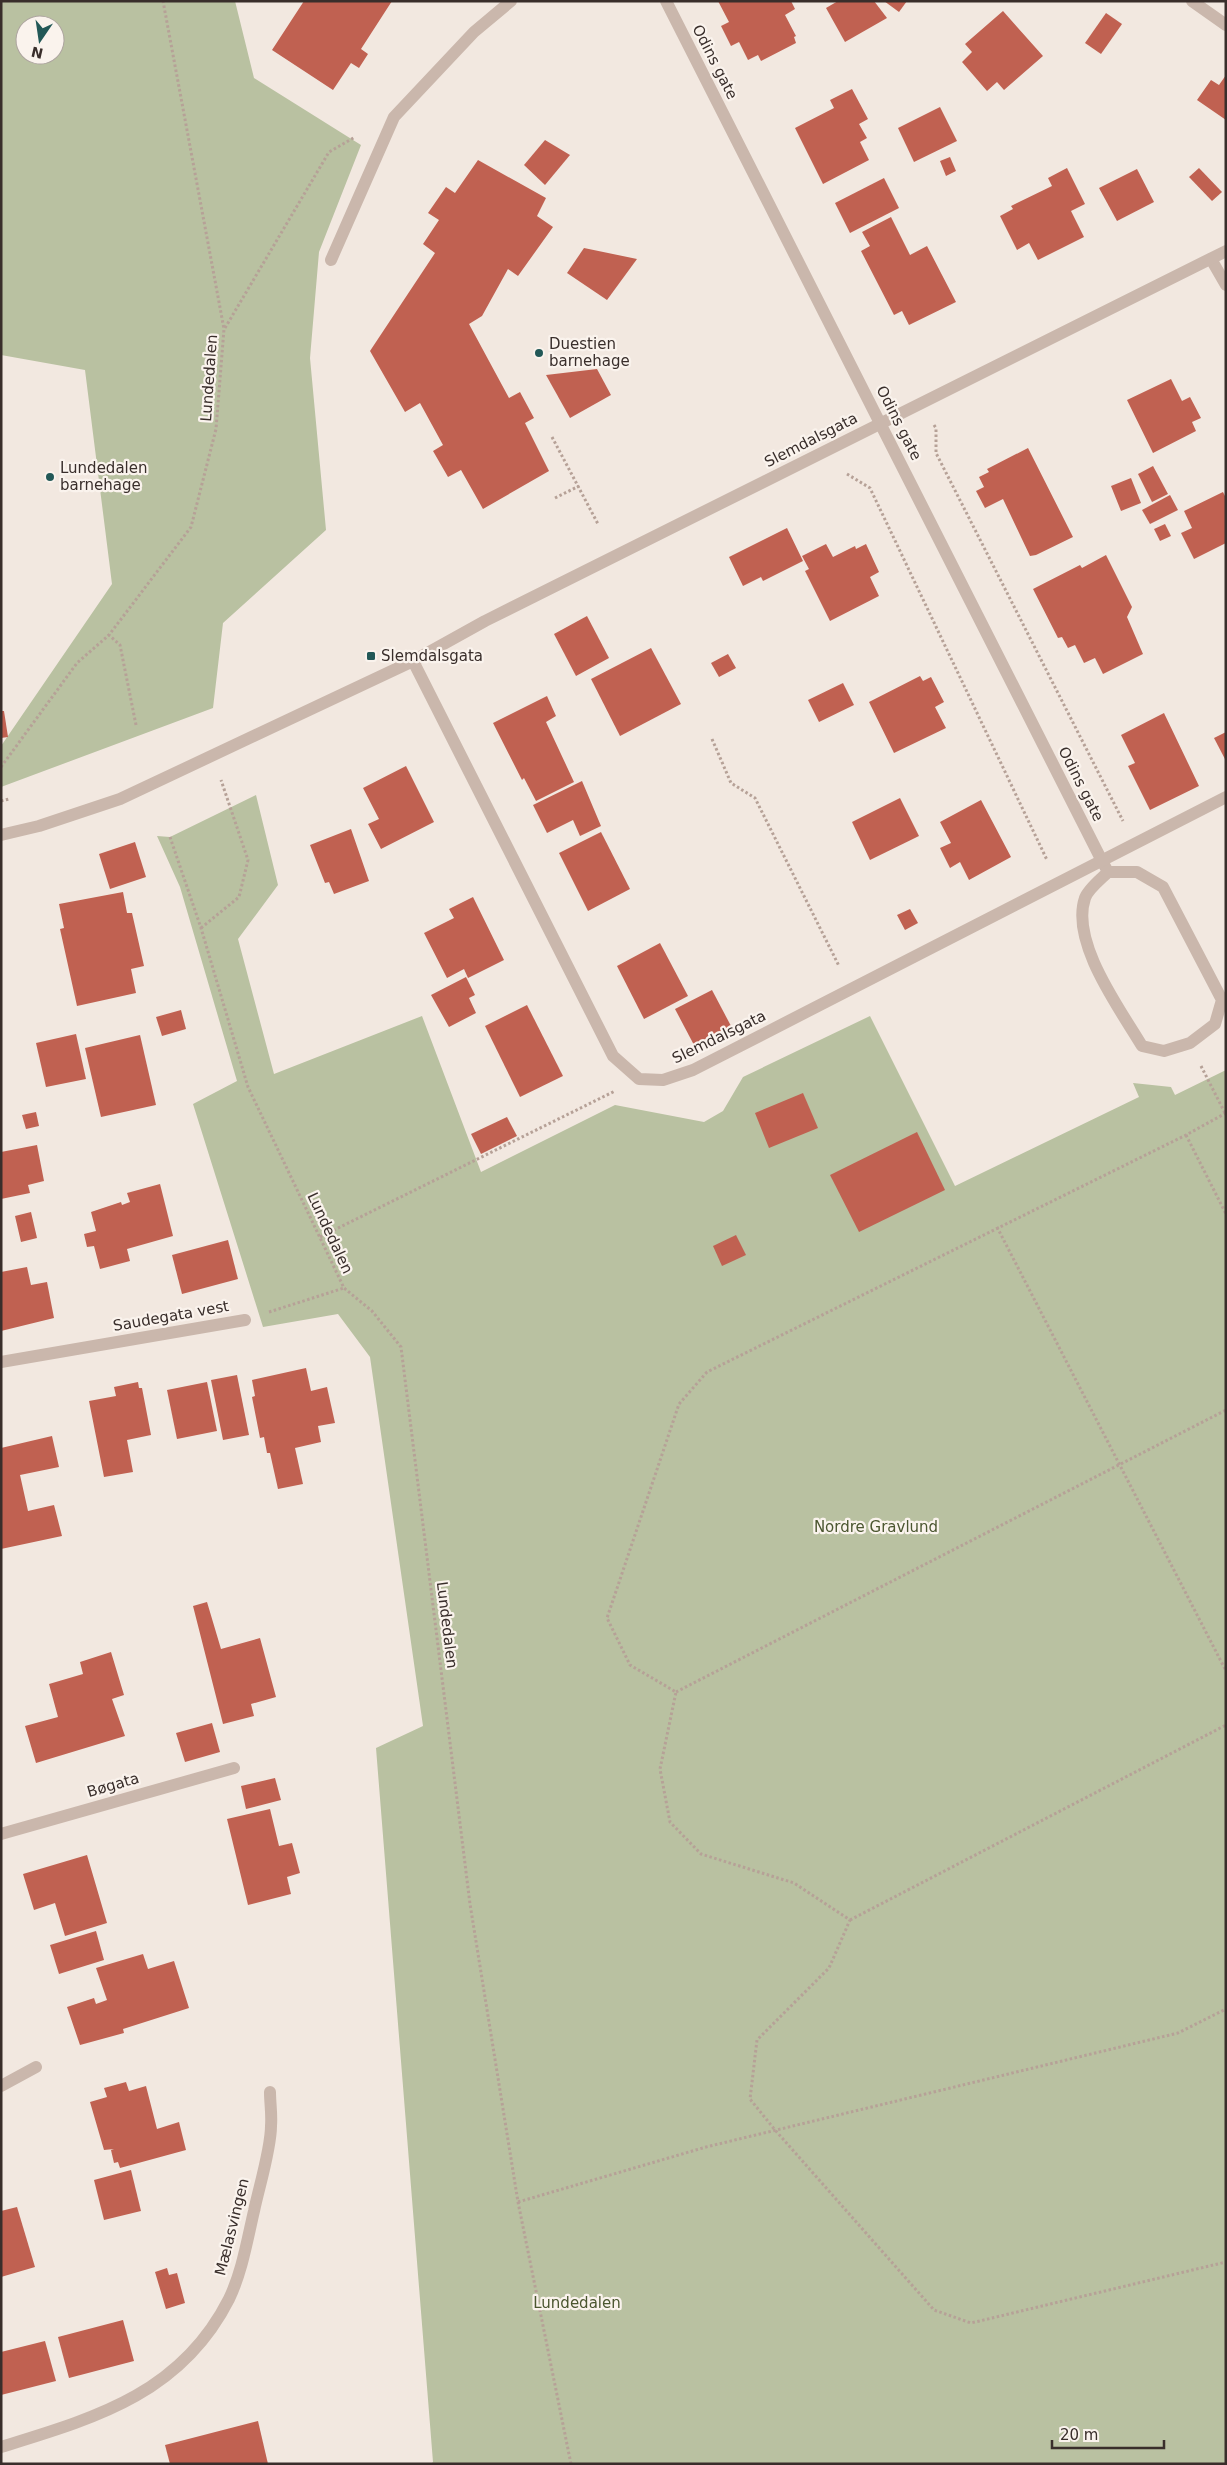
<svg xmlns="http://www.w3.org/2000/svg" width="1227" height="2465" font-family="'DejaVu Sans',sans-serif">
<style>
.green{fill:#b9c1a1;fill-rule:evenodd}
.building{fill:#c06151}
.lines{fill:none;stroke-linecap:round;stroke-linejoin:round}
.path{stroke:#b6a197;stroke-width:3;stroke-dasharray:2.5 2.5;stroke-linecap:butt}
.service{stroke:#cab7ac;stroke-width:12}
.minor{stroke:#cab7ac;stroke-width:12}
.tertiary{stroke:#cab7ac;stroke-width:12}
.poi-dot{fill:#225857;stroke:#faf3ed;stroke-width:2}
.labels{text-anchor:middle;stroke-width:4.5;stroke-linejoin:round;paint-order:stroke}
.street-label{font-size:15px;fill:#392e2b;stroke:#faf3ed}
.poi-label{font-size:15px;fill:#392e2b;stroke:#faf3ed;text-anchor:start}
.park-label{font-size:15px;fill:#4b5630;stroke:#faf3ed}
</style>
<rect width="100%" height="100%" fill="#f2e8e0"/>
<g class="green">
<path d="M1 1H235L254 78 361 145 319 252 310 358 326 530 223 623 213 708 1 787V746L112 584 85 370 1 355ZM25 25H55V55H25Z"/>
<path d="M256 795 278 885 238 939 274 1074 422 1016 481 1172 615 1105 704 1122 723 1111 743 1077 870 1016 955 1186 1139 1097 1133 1083 1171 1087 1175 1095 1226 1070V2464H431L433 2462 376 1748 423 1726 370 1357 338 1314 263 1327 193 1104 237 1081 180 887 157 836 170 837Z"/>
</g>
<g class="building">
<path d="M304 1H392L361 49 368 54 359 68 351 63 333 90 272 50Z"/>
<path d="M718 1H791L795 9 785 15 796 36 794 37 796 43 761 61 758 55 748 60 739 42 731 46 721 26 729 22Z"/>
<path d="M838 1H874L887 18 845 42 826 8Z"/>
<path d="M884 1H907L899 12Z"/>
<path d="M1003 11 1043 56 1004 90 997 82 987 91 962 62 972 52 965 44Z"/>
<path d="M1106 13 1122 24 1101 54 1085 43Z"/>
<path d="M1226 75V120L1197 100 1211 80 1219 85Z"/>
<path d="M852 89 868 119 859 124 867 138 860 142 869 160 823 184 795 128 834 108 830 100Z"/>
<path d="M940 107 957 141 914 162 898 128Z"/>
<path d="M545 140 570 155 545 185 524 165Z"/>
<path d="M950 157 956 171 946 176 940 161Z"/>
<path d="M478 160 546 198 537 216 553 227 518 276 508 269 482 316 469 324 509 398 520 392 534 418 525 423 549 471 483 509 461 470 448 477 433 451 443 445 420 403 405 412 370 351 435 253 423 244 439 220 428 213 446 187 455 193Z"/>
<path d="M1067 168 1085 204 1071 211 1084 237 1038 260 1029 243 1017 250 1000 216 1013 209 1011 206 1052 186 1048 178Z"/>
<path d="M1199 168 1222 192 1212 201 1189 177Z"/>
<path d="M1137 169 1154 202 1117 221 1099 188Z"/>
<path d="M884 178 899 208 850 233 835 203Z"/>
<path d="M891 217 910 255 927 246 956 302 909 325 902 311 894 315 861 251 870 246 862 232Z"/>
<path d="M584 248 637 259 607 300 567 273Z"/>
<path d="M597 369 611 395 570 418 546 375Z"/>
<path d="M1171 379 1182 401 1190 397 1201 418 1192 422 1196 431 1153 453 1127 400Z"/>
<path d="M1028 448 1073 537 1036 555 1030 556 1003 499 985 508 976 491 984 487 979 477 989 472 987 469Z"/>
<path d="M1153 466 1168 494 1152 502 1138 474Z"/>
<path d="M1131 478 1141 503 1121 511 1111 486Z"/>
<path d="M1223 492 1226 498V543L1194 559 1181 533 1192 528 1184 511Z"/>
<path d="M1170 495 1178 510 1150 524 1142 510Z"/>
<path d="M1165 524 1171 536 1160 541 1154 529Z"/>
<path d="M787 528 803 561 763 581 761 577 743 586 729 557Z"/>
<path d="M826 544 833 557 855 546 856 549 866 544 879 572 870 577 879 596 830 621 805 571 809 569 802 556Z"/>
<path d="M1106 555 1132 607 1127 617 1143 654 1103 674 1095 658 1084 663 1075 645 1068 648 1062 637 1058 638 1033 589 1080 565 1082 568Z"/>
<path d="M587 616 609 658 576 676 554 634Z"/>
<path d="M651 648 681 704 620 736 591 679Z"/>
<path d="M728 654 736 668 719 677 711 663Z"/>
<path d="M920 676 923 681 931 677 944 702 935 707 946 728 894 753 869 702Z"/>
<path d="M843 683 854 705 819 722 808 700Z"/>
<path d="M547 696 556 716 546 722 574 782 536 801 524 778 522 780 493 723Z"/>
<path d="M1 711H4L8 737 1 738Z"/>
<path d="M1164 713 1199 786 1150 810 1128 766 1135 763 1121 735Z"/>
<path d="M1226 732V761L1214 738Z"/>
<path d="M406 766 434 822 381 849 368 824 379 819 363 788Z"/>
<path d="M582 781 601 826 580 836 573 820 547 833 533 805Z"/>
<path d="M900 798 919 836 870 860 852 822Z"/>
<path d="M981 800 1011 857 969 880 960 862 950 868 940 848 951 843 940 822Z"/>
<path d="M351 829 369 881 334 894 329 882 325 883 310 845Z"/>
<path d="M601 832 630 889 588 911 559 853Z"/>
<path d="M135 842 146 877 110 889 99 854Z"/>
<path d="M123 892 127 913H132L144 966 131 969 136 993 77 1006 60 929 64 928 59 904Z"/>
<path d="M473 897 504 960 468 978 464 969 447 978 424 933 454 918 449 909Z"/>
<path d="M910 909 918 923 905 930 897 915Z"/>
<path d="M660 943 688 996 644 1019 617 966Z"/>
<path d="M466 977 475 995 469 998 476 1013 449 1027 431 995Z"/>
<path d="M712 990 731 1026 694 1045 675 1009Z"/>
<path d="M527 1005 563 1076 520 1097 485 1026Z"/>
<path d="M181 1010 186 1029 162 1036 156 1017Z"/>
<path d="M76 1034 86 1079 46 1087 36 1043Z"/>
<path d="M140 1035 156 1105 101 1117 85 1048Z"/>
<path d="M803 1093 818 1128 769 1148 755 1113Z"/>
<path d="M36 1112 39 1126 26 1129 22 1115Z"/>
<path d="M507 1117 517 1136 481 1154 471 1134Z"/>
<path d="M917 1132 945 1190 859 1232 830 1175Z"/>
<path d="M37 1145 44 1181 28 1185 30 1193 1 1199V1152Z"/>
<path d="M160 1184 173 1236 127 1249 130 1261 100 1269 94 1246 87 1247 84 1234 96 1231 91 1212 121 1202 122 1205 130 1202 127 1193Z"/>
<path d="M31 1212 37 1238 21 1242 15 1216Z"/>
<path d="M736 1235 746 1255 722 1266 713 1246Z"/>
<path d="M228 1240 238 1279 182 1294 172 1255Z"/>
<path d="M27 1267 31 1285 47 1282 54 1318 1 1331V1272Z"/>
<path d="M306 1368 311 1391 327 1387 335 1423 318 1426 321 1442 295 1448 303 1484 278 1489 270 1453H267L264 1437 260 1438 252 1397 255 1396 252 1380Z"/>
<path d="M237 1375 249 1435 223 1440 211 1380Z"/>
<path d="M138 1382 139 1388H142L151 1435 127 1440 133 1472 104 1477 89 1401 116 1396 114 1387Z"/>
<path d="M207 1382 217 1431 177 1439 167 1390Z"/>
<path d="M52 1436 59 1467 20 1475 28 1511 54 1505 62 1536 1 1549V1448Z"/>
<path d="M207 1602 221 1649 260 1638 276 1697 251 1704 254 1716 223 1724 193 1606Z"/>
<path d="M111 1652 124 1695 112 1699 125 1736 36 1763 25 1726 58 1717 49 1684 83 1674 80 1662Z"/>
<path d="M212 1723 220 1752 185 1762 176 1733Z"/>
<path d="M275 1778 281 1800 246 1809 241 1786Z"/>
<path d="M270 1809 279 1846 292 1843 300 1873 287 1877 291 1894 248 1905 227 1819Z"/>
<path d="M87 1855 107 1923 65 1936 55 1903 34 1910 23 1874Z"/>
<path d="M96 1931 104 1960 59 1974 50 1945Z"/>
<path d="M143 1954 148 1969 174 1961 189 2008 123 2029 124 2033 80 2045 67 2007 94 1998 96 2004 107 2000 96 1968Z"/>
<path d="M126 2082 129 2091 146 2086 157 2129 179 2122 186 2150 120 2168 118 2162 114 2163 111 2150 114 2149 104 2150 90 2102 107 2097 104 2088Z"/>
<path d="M131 2170 141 2211 104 2220 94 2180Z"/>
<path d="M17 2207 35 2267 1 2277V2211Z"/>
<path d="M167 2268 169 2275 177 2273 185 2303 166 2309 155 2272Z"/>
<path d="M123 2320 134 2361 69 2378 58 2337Z"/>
<path d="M45 2341 56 2381 1 2395V2352Z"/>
<path d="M258 2421 268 2464H170L165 2445Z"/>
</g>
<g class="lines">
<g class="path">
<path d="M225 328 329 152 355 137"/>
<path d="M934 425 936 428V453L1123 821"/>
<path d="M552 437 598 524"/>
<path d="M847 474 870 488 1047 860"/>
<path d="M555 498 579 486"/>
<path d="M136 725 120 645 109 635 191 527 216 429 224 329 163 1"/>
<path d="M712 739 731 783 755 798 839 966"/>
<path d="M1 767 77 663 109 635"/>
<path d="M1 801 9 799"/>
<path d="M170 837 201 928 248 1087 344 1288 372 1311 401 1347 470 1904 518 2202 571 2464"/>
<path d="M201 928 239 897 248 860 221 780"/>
<path d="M1201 1066 1225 1113"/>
<path d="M1226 1113 1186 1135 707 1372 679 1404 607 1618 630 1665 676 1692 660 1769 670 1822 701 1854 794 1883 850 1920 829 1968 757 2040 750 2099 775 2130 934 2310 971 2323 1226 2262"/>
<path d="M1186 1135 1226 1214"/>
<path d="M997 1227 1226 1671"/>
<path d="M320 1237 615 1091"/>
<path d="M269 1312 344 1288"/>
<path d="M676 1692 1226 1410"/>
<path d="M850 1920 1226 1725"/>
<path d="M518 2202 706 2147 1178 2033 1226 2009"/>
</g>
<g class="service">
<path d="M1211 259 1226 285"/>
<path d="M331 260 394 117 474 32 511 1"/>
<path d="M1101 859 1108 872C1101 879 1088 889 1085 898 1070 942 1120 1009 1142 1046L1164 1051 1190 1043 1215 1024 1222 1000 1163 887 1137 872H1108"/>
<path d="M1 2086 36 2067"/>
</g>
<g class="minor">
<path d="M666 1 1101 859"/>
<path d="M413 661 613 1056 639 1079 663 1080 693 1070 1226 797"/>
<path d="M1 1362 245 1320"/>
<path d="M1 1834 234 1768"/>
<path d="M1 2447C95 2418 181 2394 229 2299 242 2272 247 2241 254 2211 259 2187 271 2149 271 2126 272 2115 270 2103 270 2092"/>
</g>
<g class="tertiary">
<path d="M1192 1 1226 25"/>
<path d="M1 835 39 826 120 799 413 661 485 621 1226 251"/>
</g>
</g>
<g class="poi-dot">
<circle cx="539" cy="353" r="5"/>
<circle cx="50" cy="477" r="5"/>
<rect x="366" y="651" width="10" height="10" rx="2.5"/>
</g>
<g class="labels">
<g class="street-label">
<text transform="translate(715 62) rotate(63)" y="5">Odins gate</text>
<text transform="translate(209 378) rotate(-86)" y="5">Lundedalen</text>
<text transform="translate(899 423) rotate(63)" y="5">Odins gate</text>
<text transform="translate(811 440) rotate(-27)" y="5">Slemdalsgata</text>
<text transform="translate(1081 784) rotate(63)" y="5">Odins gate</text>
<text transform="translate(719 1037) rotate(-26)" y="5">Slemdalsgata</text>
<text transform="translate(330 1233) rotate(65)" y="5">Lundedalen</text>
<text transform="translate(171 1316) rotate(-10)" y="5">Saudegata vest</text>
<text transform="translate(447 1625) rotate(83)" y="5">Lundedalen</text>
<text transform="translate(113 1785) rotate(-16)" y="5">Bøgata</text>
<text transform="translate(232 2227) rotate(-76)" y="5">Mælasvingen</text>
</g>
<g class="poi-label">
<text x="549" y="349">Duestien<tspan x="549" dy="17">barnehage</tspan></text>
<text x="60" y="473">Lundedalen<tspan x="60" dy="17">barnehage</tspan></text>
<text x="381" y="661">Slemdalsgata</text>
</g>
<g class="park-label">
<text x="876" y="1532">Nordre Gravlund</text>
<text x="577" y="2308">Lundedalen</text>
</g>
</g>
<rect width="1227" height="2465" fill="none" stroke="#392e2b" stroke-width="5"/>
<g transform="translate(40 40) rotate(193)"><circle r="24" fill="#faf3ed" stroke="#ada49f"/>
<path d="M0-4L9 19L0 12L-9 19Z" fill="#225857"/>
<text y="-8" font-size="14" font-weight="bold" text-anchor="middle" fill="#392e2b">N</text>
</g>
<path d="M1052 2440v8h112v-8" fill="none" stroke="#392e2b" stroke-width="2.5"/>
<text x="1060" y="2440" font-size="15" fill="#392e2b" stroke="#faf3ed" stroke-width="4" paint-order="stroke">20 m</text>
</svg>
